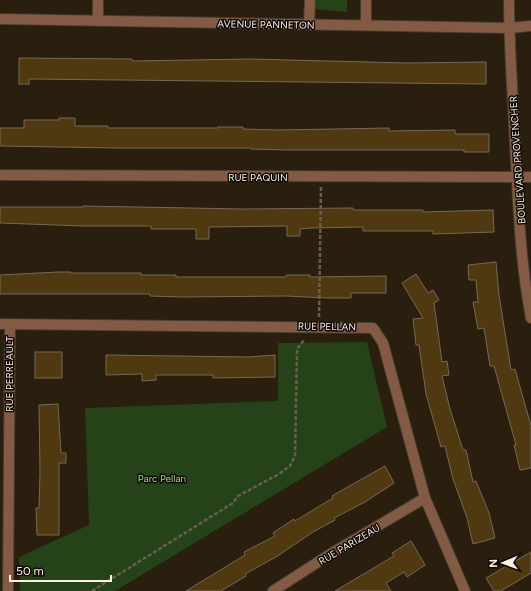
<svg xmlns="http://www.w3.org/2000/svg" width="531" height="591" font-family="Figtree,sans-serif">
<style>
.green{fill:#254218}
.building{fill:#503911;stroke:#756956}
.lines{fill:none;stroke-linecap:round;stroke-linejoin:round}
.minor-casing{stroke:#473c2c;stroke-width:12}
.path{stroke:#695f50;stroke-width:2.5;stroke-dasharray:4 2;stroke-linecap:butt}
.minor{stroke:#835b44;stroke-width:10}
.labels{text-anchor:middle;stroke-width:3;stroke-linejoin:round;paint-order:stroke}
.street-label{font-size:10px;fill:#f9f1e6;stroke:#0e0904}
.park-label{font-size:10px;fill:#a4d790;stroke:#0e0904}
</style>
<rect width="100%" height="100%" fill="#2a1e0e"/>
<g class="green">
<path d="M315 0H347V12L314 9Z"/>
<path d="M367 342 387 427 115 591H20L19 557 89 525 85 408 278 401V343Z"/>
</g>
<g class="building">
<path d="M19 58 132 59V61L250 59 407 63 486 62V84L29 79V84H19Z"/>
<path d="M59 118H75V126H108V128H218V127H243V129L278 130 389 128V131L455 130V134H489V152H464V150H285L251 149V148H115L0 146V128H24V120H59Z"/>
<path d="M83 206 243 209 353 208V210H423V212L493 210 494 232 433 234V231H363V227L312 228 300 229V236H287V226L209 227V239H196V229H151V226H83L0 223V207H83Z"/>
<path d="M496 262 499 295 511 370 515 369 531 426V468L520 470 514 445H516L494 366H490L484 328 478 329 473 302H478L476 280H469L468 265Z"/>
<path d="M58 272H71V273H141V275H176V277H286V275H310V277L386 276V293H351V298H327L286 296 183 297 150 296V294H0V275Z"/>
<path d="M416 274 428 293 433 290 439 300 434 303 442 362 447 361 449 375 442 376 450 409 463 450H466L473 482 476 481 489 513 495 538 473 544 467 518 453 479 445 446 441 447 426 394 419 345H416L413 319 423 318 402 283Z"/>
<rect x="35" y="352" width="27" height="26"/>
<path d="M106 355 249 357 275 355V377L213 378V375H156V380L142 381V374L106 375Z"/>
<path d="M58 404 61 453H66V463H59V535H37L36 508H39L40 472 39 405Z"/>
<path d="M385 466 394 483 365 502 334 518 335 520 313 532 276 557 245 574 246 576 221 591H186L245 555 244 552 275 536 273 533 294 519 295 521 333 498 332 496Z"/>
<path d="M411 541 425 565 407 577 404 572 386 583 391 591H335L394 556 392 553Z"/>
<path d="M531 552V573L501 591H494L486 578Z"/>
</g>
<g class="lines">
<g class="minor-casing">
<g id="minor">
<path d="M509 0C509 48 513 95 515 143 518 201 520 261 531 318"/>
<path d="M0 19 509 28 531 26"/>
<path d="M98 21V0"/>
<path d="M309 25 310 0"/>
<path d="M366 25V0"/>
<path d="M0 175 531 177"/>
<path d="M0 324 373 328 383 343 425 498 465 591"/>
<path d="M8 591 10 324"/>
<path d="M273 591 332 553 425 498"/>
</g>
</g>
<g class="path">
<path d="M319 317 321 186"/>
<path d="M92 591 233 503 238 496 279 474 290 466 295 456 297 349 305 339"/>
</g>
<use href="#minor" class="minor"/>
</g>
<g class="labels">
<g class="street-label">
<text transform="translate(266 24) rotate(1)" y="4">AVENUE PANNETON</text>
<text transform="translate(517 160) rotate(-94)" y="4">BOULEVARD PROVENCHER</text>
<text x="258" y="181">RUE PAQUIN</text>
<text transform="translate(327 326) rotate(1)" y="4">RUE PELLAN</text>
<text transform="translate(9 374) rotate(-90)" y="4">RUE PERREAULT</text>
<text transform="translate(349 544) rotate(-31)" y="4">RUE PARIZEAU</text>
</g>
<g class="park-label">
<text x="162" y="482">Parc Pellan</text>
</g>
</g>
<g transform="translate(503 563) rotate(268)" stroke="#0e0904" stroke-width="3" paint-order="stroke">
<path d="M0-3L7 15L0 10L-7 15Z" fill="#f9f1e6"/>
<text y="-6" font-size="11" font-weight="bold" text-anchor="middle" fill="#f9f1e6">N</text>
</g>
<path d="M10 575v6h101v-6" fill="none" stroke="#f9f1e6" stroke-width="2"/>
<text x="16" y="575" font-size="12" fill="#f9f1e6" stroke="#0e0904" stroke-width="3" paint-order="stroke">50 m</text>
</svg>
